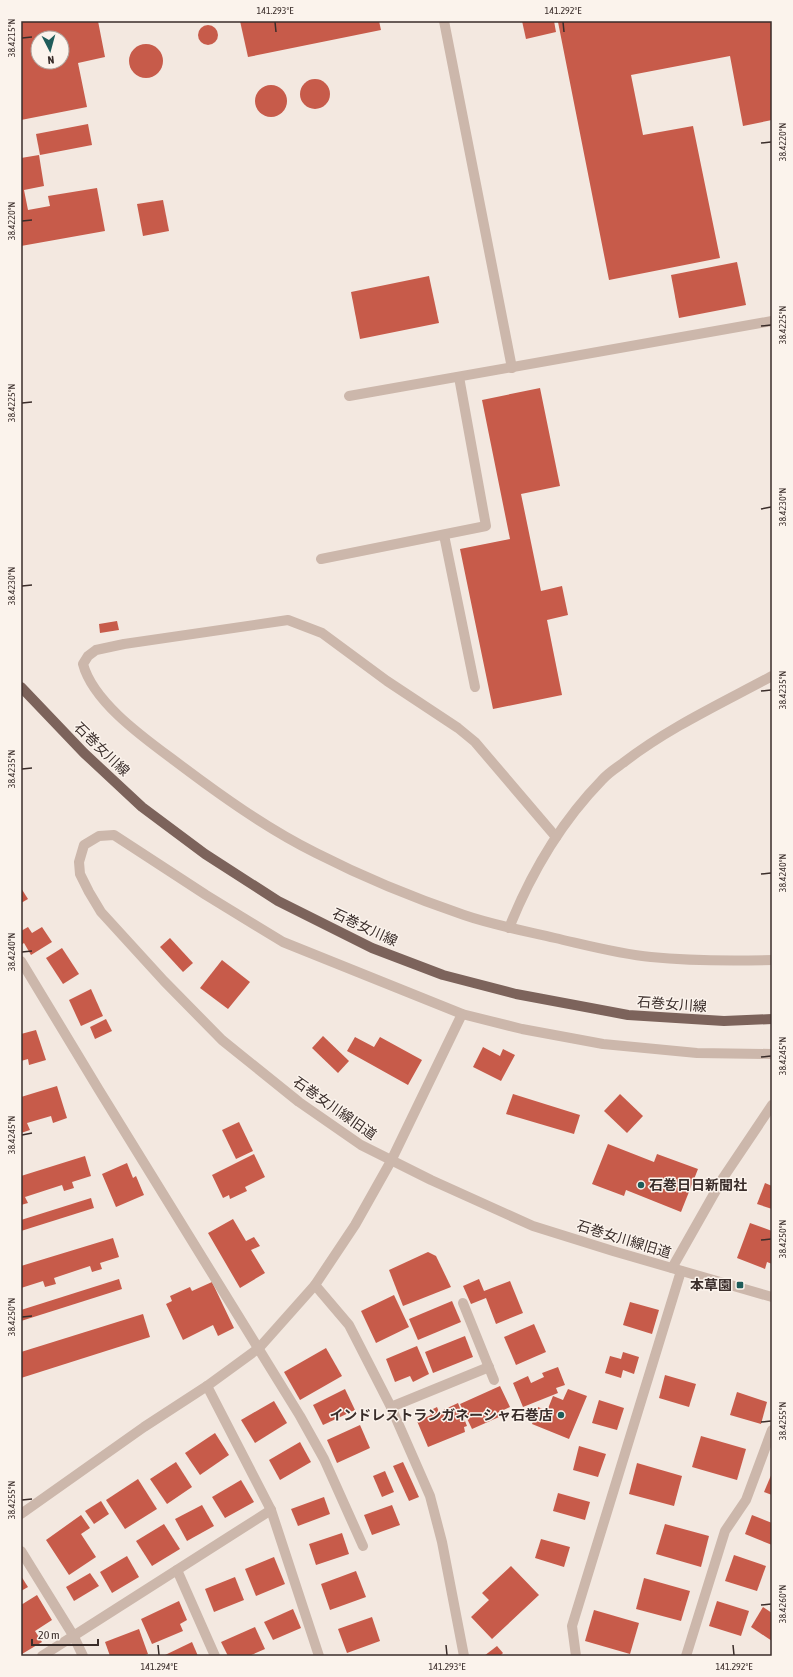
<svg xmlns="http://www.w3.org/2000/svg" width="793" height="1677" font-family="'Asap Condensed','Noto Sans JP',sans-serif">
<style>
.building{fill:#c75b4a;fill-rule:evenodd}
.lines{fill:none;stroke-linecap:round;stroke-linejoin:round}
.minor{stroke:#ccb7ab;stroke-width:10}
.major{stroke:#7c635b;stroke-width:10}
.ticks{fill:none;stroke:#3a2d2a;stroke-width:1.5}
.poi-dot{fill:#1f5c5a;stroke:#fbf3ec;stroke-width:1.5}
.labels{text-anchor:middle;stroke-width:3;stroke-linejoin:round;paint-order:stroke}
.street-label{font-size:14px;fill:#3a2d2a;stroke:#fbf3ec}
.poi-label{font-size:14px;font-weight:bold;fill:#3a2d2a;stroke:#fbf3ec;text-anchor:end}
.neatline{fill:none;stroke:#3a2d2a;stroke-width:1.5}
.ticks-label{font-size:10px;text-anchor:middle;fill:#3a2d2a}
</style>
<rect width="100%" height="100%" fill="#f3e8e0"/>
<g class="building">
<path d="M21 21H98L105 57 78 63 87 107 21 120ZM38 38H62V62H38Z"/>
<path d="M240 21H379L381 30 248 57Z"/>
<path d="M522 21H554L556 32 526 39Z"/>
<path d="M565 21H772V120L743 126 730 56 631 75 643 135 693 126 720 258 609 280 558 22Z"/>
<circle cx="208" cy="35" r="10"/>
<circle cx="146" cy="61" r="17"/>
<circle cx="315" cy="94" r="15"/>
<circle cx="271" cy="101" r="16"/>
<path d="M88 124 92 145 40 155 36 134Z"/>
<path d="M39 155 44 186 24 190 28 210 50 206 48 196 97 188 105 231 21 246V158Z"/>
<path d="M163 200 169 231 143 236 137 204Z"/>
<path d="M737 262 746 305 679 318 671 275Z"/>
<path d="M429 276 439 323 360 339 351 292Z"/>
<path d="M540 388 560 486 521 494 541 591 562 586 568 615 547 620 562 695 493 709 460 549 510 539 482 400Z"/>
<path d="M117 621 119 630 100 633 99 624Z"/>
<path d="M21 888 28 899 21 903Z"/>
<path d="M28 927 32 933 42 927 52 942 31 955 24 943 21 945V931Z"/>
<path d="M170 938 193 963 183 972 160 947Z"/>
<path d="M62 948 79 974 63 984 46 958Z"/>
<path d="M222 960 250 982 228 1009 200 988Z"/>
<path d="M91 989 103 1016 81 1026 69 1000Z"/>
<path d="M106 1019 112 1031 95 1039 90 1027Z"/>
<path d="M36 1030 46 1060 29 1065 28 1059 21 1061V1034Z"/>
<path d="M323 1036 349 1061 338 1073 312 1048Z"/>
<path d="M355 1037 374 1047 380 1037 422 1060 408 1085 347 1051Z"/>
<path d="M483 1047 500 1056 503 1049 515 1055 501 1081 473 1067Z"/>
<path d="M57 1086 67 1118 53 1123 51 1116 27 1123 30 1130 21 1133V1097Z"/>
<path d="M513 1094 580 1115 574 1134 506 1114Z"/>
<path d="M620 1094 643 1116 627 1133 604 1111Z"/>
<path d="M239 1122 253 1151 236 1159 222 1130Z"/>
<path d="M608 1144 654 1162 657 1154 698 1169 681 1212 626 1190 624 1196 592 1184Z"/>
<path d="M254 1154 265 1177 245 1187 247 1191 230 1199 229 1195 223 1198 212 1175Z"/>
<path d="M85 1156 91 1176 72 1182 74 1188 64 1191 62 1185 25 1197 28 1203 21 1205V1176Z"/>
<path d="M127 1163 133 1178 136 1176 144 1195 116 1207 102 1174Z"/>
<path d="M765 1183 772 1186V1209L757 1204Z"/>
<path d="M91 1198 94 1208 21 1231V1220Z"/>
<path d="M233 1219 246 1241 254 1237 260 1246 251 1250 265 1273 240 1288 208 1233Z"/>
<path d="M750 1223 772 1231V1264L767 1262 765 1269 737 1258Z"/>
<path d="M113 1238 119 1257 100 1263 102 1269 92 1272 90 1266 54 1278 56 1284 45 1287 43 1281 21 1288V1266Z"/>
<path d="M428 1252 436 1256 451 1287 403 1306 389 1270Z"/>
<path d="M119 1279 122 1289 21 1321V1310Z"/>
<path d="M479 1279 484 1291 510 1281 523 1313 496 1324 486 1298 471 1304 463 1286Z"/>
<path d="M212 1282 234 1328 218 1336 213 1325 183 1340 166 1304 172 1301 170 1296 190 1287 192 1291Z"/>
<path d="M394 1295 409 1327 376 1343 361 1311Z"/>
<path d="M452 1301 461 1322 418 1340 409 1319Z"/>
<path d="M630 1302 659 1310 652 1334 623 1325Z"/>
<path d="M143 1314 150 1337 21 1378V1352Z"/>
<path d="M534 1324 546 1352 516 1365 504 1337Z"/>
<path d="M465 1336 473 1357 433 1373 425 1352Z"/>
<path d="M417 1346 429 1374 413 1382 410 1376 395 1382 386 1359Z"/>
<path d="M326 1348 342 1376 300 1400 284 1372Z"/>
<path d="M623 1352 639 1357 634 1374 623 1370 621 1378 605 1373 610 1356 621 1359Z"/>
<path d="M558 1367 565 1385 556 1388 558 1393 523 1407 513 1383 528 1376 531 1383 544 1377 542 1373Z"/>
<path d="M665 1375 696 1384 689 1407 659 1398Z"/>
<path d="M500 1386 510 1407 497 1413 499 1417 472 1429 460 1404Z"/>
<path d="M345 1389 355 1410 323 1425 313 1405Z"/>
<path d="M568 1389 587 1396 569 1439 532 1424 538 1407 547 1411 553 1396 563 1400Z"/>
<path d="M737 1392 767 1402 761 1424 730 1415Z"/>
<path d="M599 1400 624 1408 617 1430 592 1423Z"/>
<path d="M274 1401 287 1423 255 1443 241 1420Z"/>
<path d="M458 1403 467 1426 464 1427 465 1432 428 1447 417 1421 431 1415 429 1411 437 1407 439 1412Z"/>
<path d="M360 1425 370 1448 337 1463 327 1440Z"/>
<path d="M215 1433 229 1455 200 1475 185 1453Z"/>
<path d="M701 1436 746 1449 737 1480 692 1467Z"/>
<path d="M300 1442 311 1462 280 1480 269 1460Z"/>
<path d="M579 1446 606 1454 598 1477 573 1470Z"/>
<path d="M176 1462 192 1487 167 1504 150 1479Z"/>
<path d="M403 1462 419 1497 409 1501 393 1466Z"/>
<path d="M637 1463 682 1476 674 1506 629 1494Z"/>
<path d="M385 1471 394 1492 382 1497 373 1476Z"/>
<path d="M772 1473V1495L764 1492Z"/>
<path d="M138 1479 157 1509 125 1529 106 1500Z"/>
<path d="M241 1480 254 1502 225 1518 212 1497Z"/>
<path d="M558 1493 590 1502 585 1520 553 1511Z"/>
<path d="M324 1497 330 1514 298 1526 291 1509Z"/>
<path d="M101 1501 109 1514 94 1524 85 1511Z"/>
<path d="M202 1505 214 1526 187 1541 175 1519Z"/>
<path d="M392 1505 400 1525 372 1535 364 1515Z"/>
<path d="M81 1515 90 1528 81 1534 96 1557 69 1575 46 1540Z"/>
<path d="M752 1515 772 1523V1545L745 1534Z"/>
<path d="M164 1524 180 1549 152 1566 136 1541Z"/>
<path d="M665 1524 709 1536 701 1567 656 1554Z"/>
<path d="M342 1533 349 1554 316 1565 309 1544Z"/>
<path d="M541 1539 570 1547 564 1567 535 1558Z"/>
<path d="M734 1555 766 1566 757 1591 725 1581Z"/>
<path d="M127 1556 139 1577 112 1593 100 1572Z"/>
<path d="M274 1557 285 1584 256 1596 245 1569Z"/>
<path d="M511 1566 539 1595 492 1639 471 1617 489 1600 482 1593Z"/>
<path d="M356 1571 366 1597 330 1610 321 1584Z"/>
<path d="M90 1573 99 1586 74 1601 66 1587Z"/>
<path d="M21 1576 28 1587 21 1591Z"/>
<path d="M235 1577 244 1600 214 1612 205 1589Z"/>
<path d="M644 1578 690 1591 681 1621 636 1609Z"/>
<path d="M37 1595 52 1620 35 1631 42 1642 22 1654 21 1652V1605Z"/>
<path d="M179 1601 187 1620 180 1624 183 1631 152 1644 141 1619Z"/>
<path d="M717 1601 749 1611 741 1636 709 1626Z"/>
<path d="M763 1607 772 1613V1641L751 1627Z"/>
<path d="M293 1609 301 1628 273 1640 264 1622Z"/>
<path d="M594 1610 639 1623 630 1654 585 1641Z"/>
<path d="M372 1617 380 1641 347 1653 338 1629Z"/>
<path d="M255 1627 265 1649 249 1656H228L221 1642Z"/>
<path d="M139 1629 148 1654 142 1656H110L105 1642Z"/>
<path d="M192 1642 198 1656H163Z"/>
<path d="M497 1646 503 1653 500 1656H484Z"/>
</g>
<g class="lines">
<g class="minor">
<path d="M444 21 512 368"/>
<path d="M349 396 772 321"/>
<path d="M444 535 475 687"/>
<path d="M321 559 486 526 459 377"/>
<path d="M556 837 475 742 458 728 387 681 322 633 288 620 124 644 96 650 88 656 83 664C93 702 144 738 175 761 220 795 266 828 316 853 363 877 414 898 464 915 493 925 525 931 555 938 586 945 619 954 651 957 691 961 731 961 772 960"/>
<path d="M509 928C531 873 561 822 602 780 608 773 616 768 623 763 668 728 722 703 772 676"/>
<path d="M21 961 99 1090 300 1416 324 1459 363 1546"/>
<path d="M772 1054 697 1053 603 1044 522 1029 462 1014 283 942 206 895 114 835 99 836 84 845 79 862 80 874 89 892 101 912 164 981 222 1040 299 1102 361 1145 431 1180 533 1226 613 1251 772 1297"/>
<path d="M672 1268 723 1178 772 1105"/>
<path d="M315 1285 349 1325 391 1407 430 1496 442 1542 464 1656"/>
<path d="M463 1303 494 1380"/>
<path d="M207 1386 271 1510 319 1656"/>
<path d="M391 1407 489 1367"/>
<path d="M21 1514 144 1427 207 1386 259 1348 315 1285 355 1225 391 1161 462 1014"/>
<path d="M21 1551 73 1635 83 1656"/>
<path d="M177 1570 215 1656"/>
<path d="M42 1656 271 1510"/>
<path d="M576 1656 572 1626 681 1271"/>
<path d="M686 1656 725 1531 746 1500 772 1430"/>
</g>
<path class="major" d="M21 687 84 753 142 807 205 854 278 901 372 948 443 975 516 994 628 1015 724 1021 772 1019"/>
</g>
<path class="ticks" d="M275 22 276 32M563 22 564 32M22 38 32 37M761 143 771 142M22 221 32 220M761 326 771 325M22 403 32 402M761 509 771 507M22 586 32 585M761 691 771 690M22 769 32 768M761 874 771 873M22 952 32 951M761 1057 771 1056M22 1135 32 1133M761 1240 771 1239M22 1317 32 1316M761 1422 771 1421M22 1500 32 1499M761 1605 771 1604M158 1645 159 1655M446 1645 447 1655M733 1645 734 1655"/>
<g class="poi-dot">
<circle cx="641" cy="1185" r="4"/>
<rect x="736" y="1281" width="8" height="8" rx="2"/>
<circle cx="561" cy="1415" r="4"/>
</g>
<g class="labels">
<g class="street-label">
<text transform="translate(102 749) rotate(44)" y="5">石巻女川線</text>
<text transform="translate(365 927) rotate(25)" y="5">石巻女川線</text>
<text transform="translate(672 1004) rotate(4)" y="5">石巻女川線</text>
<text transform="translate(335 1108) rotate(35)" y="5">石巻女川線旧道</text>
<text transform="translate(624 1239) rotate(17)" y="5">石巻女川線旧道</text>
</g>
<g class="poi-label">
<text x="649" y="1190" text-anchor="start">石巻日日新聞社</text>
<text x="732" y="1290">本草園</text>
<text x="553" y="1420">インドレストランガネーシャ石巻店</text>
</g>
</g>
<rect width="793" height="1677" fill="none" stroke="#fbf3ec" stroke-width="44"/>
<g transform="translate(50 50) rotate(174)"><circle r="19" fill="#fbf3ec" stroke="#aea49e"/>
<path d="M0-3L7 15L0 10L-7 15Z" fill="#1f5c5a"/>
<text y="-6" font-size="11" font-weight="bold" text-anchor="middle" fill="#3a2d2a">N</text>
</g>
<path d="M32 1639v6h66v-6" fill="none" stroke="#3a2d2a" stroke-width="2"/>
<text x="38" y="1639" font-size="12" fill="#3a2d2a" stroke="#fbf3ec" stroke-width="3" paint-order="stroke">20 m</text>
<rect x="22" y="22" width="749" height="1633" class="neatline"/>
<g class="ticks-label">
<text x="275" y="14">141.293°E</text>
<text x="563" y="14">141.292°E</text>
<text transform="translate(11 38) rotate(-90)" y="4">38.4215°N</text>
<text transform="translate(782 142) rotate(-90)" y="4">38.4220°N</text>
<text transform="translate(11 221) rotate(-90)" y="4">38.4220°N</text>
<text transform="translate(782 325) rotate(-90)" y="4">38.4225°N</text>
<text transform="translate(11 403) rotate(-90)" y="4">38.4225°N</text>
<text transform="translate(782 507) rotate(-90)" y="4">38.4230°N</text>
<text transform="translate(11 586) rotate(-90)" y="4">38.4230°N</text>
<text transform="translate(782 690) rotate(-90)" y="4">38.4235°N</text>
<text transform="translate(11 769) rotate(-90)" y="4">38.4235°N</text>
<text transform="translate(782 873) rotate(-90)" y="4">38.4240°N</text>
<text transform="translate(11 952) rotate(-90)" y="4">38.4240°N</text>
<text transform="translate(782 1056) rotate(-90)" y="4">38.4245°N</text>
<text transform="translate(11 1135) rotate(-90)" y="4">38.4245°N</text>
<text transform="translate(782 1239) rotate(-90)" y="4">38.4250°N</text>
<text transform="translate(11 1317) rotate(-90)" y="4">38.4250°N</text>
<text transform="translate(782 1421) rotate(-90)" y="4">38.4255°N</text>
<text transform="translate(11 1500) rotate(-90)" y="4">38.4255°N</text>
<text transform="translate(782 1604) rotate(-90)" y="4">38.4260°N</text>
<text x="159" y="1670">141.294°E</text>
<text x="447" y="1670">141.293°E</text>
<text x="734" y="1670">141.292°E</text>
</g>
</svg>
